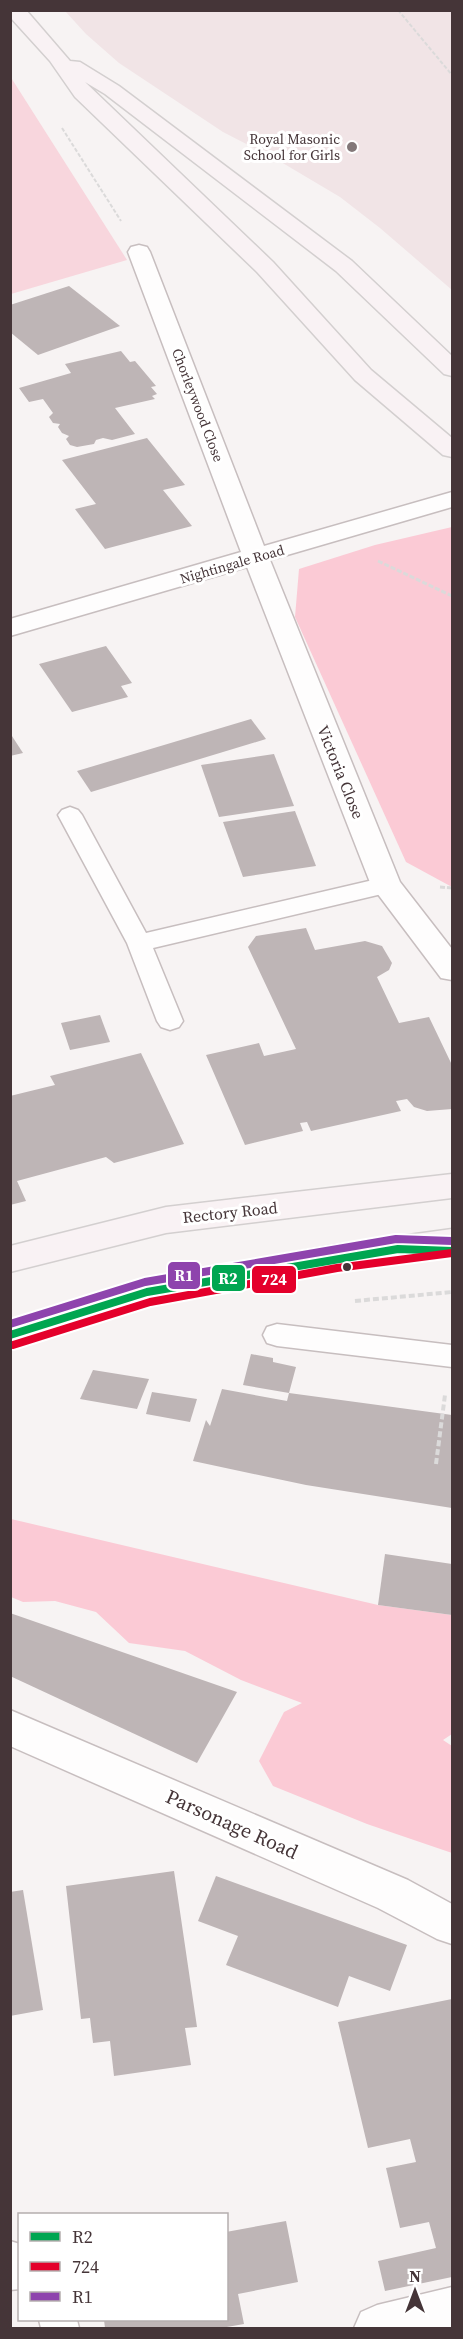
<svg xmlns="http://www.w3.org/2000/svg" width="463" height="2339" font-family="'Source Serif 4',serif">
<style>
.built{fill:#f1e4e6}
.green{fill:#f8d6dd}
.forest{fill:#fbcad5}
.building{fill:#beb5b6}
.lines{fill:none;stroke-linecap:round;stroke-linejoin:round}
.service-casing{stroke:#c7bebf;stroke-width:3}
.minor-casing{stroke:#c7bebf;stroke-width:3}
.primary-casing{stroke:#d3cfcf;stroke-width:3}
.path-far2{stroke:#dbdada;stroke-width:2;stroke-dasharray:4 2;stroke-linecap:butt}
.path-far1{stroke:#dbdada;stroke-width:3;stroke-dasharray:5 2;stroke-linecap:butt}
.path{stroke:#dbdada;stroke-width:4;stroke-dasharray:6 3;stroke-linecap:butt}
.service{fill:#fefdfd;fill-rule:evenodd}
.minor{fill:#fefdfd;fill-rule:evenodd}
.primary{fill:#f9f2f4;fill-rule:evenodd}
.bus-1-casing{stroke:#fff;stroke-width:12}
.bus-2-casing{stroke:#fff;stroke-width:12}
.bus-3-casing{stroke:#fff;stroke-width:12}
.bus-1{stroke:#00a651;stroke-width:8}
.bus-2{stroke:#e4002b;stroke-width:8}
.bus-3{stroke:#8e44ad;stroke-width:8}
.poi-dot{fill:#837879;stroke:#fff;stroke-width:2}
.bus-dot{fill:#453538;stroke:#fff;stroke-width:2}
.labels{text-anchor:middle;stroke-width:6;stroke-linejoin:round;paint-order:stroke}
.far-poi-label{font-size:14px;fill:#453538;stroke:#fff;text-anchor:end}
.far-street-label{font-size:14px;fill:#453538;stroke:#fff}
.street-label{font-size:16px;fill:#453538;stroke:#fff}
.near-street-label{font-size:20px;fill:#453538;stroke:#fff}
.line-badge{stroke:#fff;stroke-width:2}
.badge-label{font-size:16px;text-anchor:middle;font-weight:bold;fill:#fff}
</style>
<rect width="100%" height="100%" fill="#f7f3f3"/>
<path class="built" d="M65 11H452V290L380 228 340 197 281 162 223 132 119 63 86 34Z"/>
<path class="green" d="M10 76 127 260 11 294H10Z"/>
<g class="forest">
<path d="M452 527V887L406 862 295 617 299 569 375 545Z"/>
<path d="M11 1519 378 1605 452 1615V1734L443 1740 452 1746V1853L367 1824 273 1786 259 1761 284 1712 302 1703 241 1680 185 1651 129 1643 96 1612 55 1601 23 1602 11 1597Z"/>
</g>
<g class="building">
<path d="M69 286 120 326 38 355 10 332V305Z"/>
<path d="M121 351 130 362 135 361 156 386 151 387 157 394 152 396 155 399 115 408 135 434 112 440 103 438 96 440 94 444 77 447 70 445 66 439 69 436 62 433 58 427 60 424 53 423 49 417 53 413 43 399 29 402 19 388 71 373 65 364Z"/>
<path d="M147 438 185 485 163 490 192 526 105 549 75 509 96 504 62 460Z"/>
<path d="M106 646 132 683 121 686 128 697 72 712 39 664Z"/>
<path d="M251 719 266 739 91 792 77 771Z"/>
<path d="M10 733 23 753 10 756Z"/>
<path d="M274 754 294 806 219 817 201 765Z"/>
<path d="M295 811 316 866 243 877 223 822Z"/>
<path d="M306 928 315 950 365 941 382 946 392 963 389 970 377 977 399 1023 429 1017 452 1065V1109L427 1111 414 1107 407 1099 396 1101 401 1111 311 1131 307 1122 300 1123 303 1131 245 1145 206 1055 259 1043 264 1056 296 1049 248 947 256 936Z"/>
<path d="M100 1015 110 1042 70 1050 61 1023Z"/>
<path d="M141 1053 184 1144 114 1163 106 1157 17 1181 26 1201 10 1205V1096L55 1085 50 1076Z"/>
<path d="M251 1354 273 1358V1362L296 1367 289 1393 243 1385Z"/>
<path d="M93 1370 149 1379 137 1409 80 1399Z"/>
<path d="M222 1389 287 1401 289 1393 452 1415V1508L306 1485 193 1461 206 1420 210 1426Z"/>
<path d="M152 1392 197 1399 190 1422 146 1414Z"/>
<path d="M385 1554 452 1564V1615L378 1605Z"/>
<path d="M10 1613 237 1692 197 1763 10 1676Z"/>
<path d="M174 1871 197 2027 185 2028 191 2065 114 2076 110 2041 93 2043 90 2018 81 2019 66 1886Z"/>
<path d="M216 1876 407 1945 390 1991 349 1976 338 2007 226 1965 238 1936 198 1921Z"/>
<path d="M23 1890 43 2010 10 2016V1892Z"/>
<path d="M452 1999V2277L385 2291 378 2261 436 2248 429 2222 400 2228 386 2168 416 2162 410 2139 368 2148 338 2022Z"/>
<path d="M286 2221 298 2282 238 2294 244 2324 221 2328H105L104 2320H226V2232Z"/>
</g>
<g class="lines">
<g class="service-casing">
<g id="service">
<path d="M70 807 78 810 82 815 146 933 386 877 395 879 398 885 395 891 386 893 153 948 183 1021 179 1027 170 1030 161 1027 157 1021 127 943 58 815 62 810Z"/>
<path d="M277 1324 452 1345V1367L277 1346 267 1343 263 1335 267 1327Z"/>
<path d="M10 2241 20 2244V2289L10 2290Z"/>
<path d="M39 2320H77L79 2328H41Z"/>
</g>
</g>
<g class="minor-casing">
<g id="minor">
<path d="M139 245 147 247 150 252 264 546 452 492V507L270 560 400 882 452 949V980L441 978 371 885 247 567 10 636V619L241 552 128 252 131 247Z"/>
<path d="M10 1710 408 1880 452 1904V1944L437 1939 378 1908 10 1746Z"/>
<path d="M452 2287V2328H354L361 2312 377 2305Z"/>
</g>
</g>
<g class="primary-casing">
<g id="primary">
<path d="M10 10H26L70 61 80 62 119 86 352 261 452 356V376L444 374 336 271 105 94 85 82 273 262 371 370 452 438V457L443 455 355 380 257 272 75 97 50 61 10 17Z"/>
<path d="M452 1174V1198L166 1233 10 1272V1246L166 1207Z"/>
<path d="M452 1229V1255L335 1271 147 1305 10 1349V1321L147 1279 335 1245Z"/>
</g>
</g>
<g class="path-far2">
<path d="M398 10 452 75"/>
<path d="M62 128 121 221"/>
</g>
<g class="path-far1">
<path d="M378 561 452 596"/>
<path d="M440 887 452 888"/>
</g>
<g class="path">
<path d="M355 1301 452 1292"/>
<path d="M436 1464 445 1395"/>
</g>
<use href="#service" class="service"/>
<use href="#minor" class="minor"/>
<use href="#primary" class="primary"/>
<g class="bus-1-casing">
<path id="bus-1" d="M10 1335 147 1292 398 1249 452 1251"/>
</g>
<g class="bus-2-casing">
<path id="bus-2" d="M13 1345 150 1302 337 1268 452 1253"/>
</g>
<g class="bus-3-casing">
<path id="bus-3" d="M10 1324 145 1282 396 1239 452 1241"/>
</g>
<use href="#bus-1" class="bus-1"/>
<use href="#bus-2" class="bus-2"/>
<use href="#bus-3" class="bus-3"/>
</g>
<circle class="poi-dot" cx="352" cy="147" r="6"/>
<circle class="bus-dot" cx="347" cy="1267" r="5"/>
<g class="labels">
<g class="far-poi-label">
<text x="340" y="144">Royal Masonic<tspan x="340" dy="16">School for Girls</tspan></text>
</g>
<g class="far-street-label">
<text transform="translate(198 405) rotate(69)" y="5">Chorleywood Close</text>
<text transform="translate(232 564) rotate(-16)" y="5">Nightingale Road</text>
</g>
<g class="street-label">
<text transform="translate(341 772) rotate(68)" y="6">Victoria Close</text>
<text transform="translate(230 1212) rotate(-6)" y="6">Rectory Road</text>
</g>
<g class="near-street-label">
<text transform="translate(232 1824) rotate(24)" y="7">Parsonage Road</text>
</g>
</g>
<g class="line-badge">
<rect x="167" y="1261" width="34" height="29" rx="6" fill="#8e44ad"/>
<rect x="211" y="1264" width="35" height="28" rx="6" fill="#00a651"/>
<rect x="251" y="1265" width="46" height="29" rx="6" fill="#e4002b"/>
</g>
<g class="badge-label">
<text x="184" y="1281">R1</text>
<text x="228" y="1284">R2</text>
<text x="274" y="1285">724</text>
</g>
<rect width="463" height="2339" fill="none" stroke="#453538" stroke-width="24"/>
<rect x="18" y="2213" width="210" height="108" fill="#ffffff" stroke="#b5aeaf" stroke-width="1.5"/>
<rect x="30" y="2232" width="30" height="9" fill="#00a651" stroke="#b5aeaf" stroke-width="1.5"/>
<text x="72" y="2243" font-size="18" fill="#453538">R2</text>
<rect x="30" y="2262" width="30" height="9" fill="#e4002b" stroke="#b5aeaf" stroke-width="1.5"/>
<text x="72" y="2273" font-size="18" fill="#453538">724</text>
<rect x="30" y="2292" width="30" height="9" fill="#8e44ad" stroke="#b5aeaf" stroke-width="1.5"/>
<text x="72" y="2303" font-size="18" fill="#453538">R1</text>
<g transform="translate(415 2291)" stroke="#ffffff" stroke-width="4.5" paint-order="stroke">
<path d="M0-4.5L10 22L0 15L-10 22Z" fill="#453538"/>
<text y="-9" font-size="16" font-weight="bold" text-anchor="middle" fill="#453538">N</text>
</g>
</svg>
